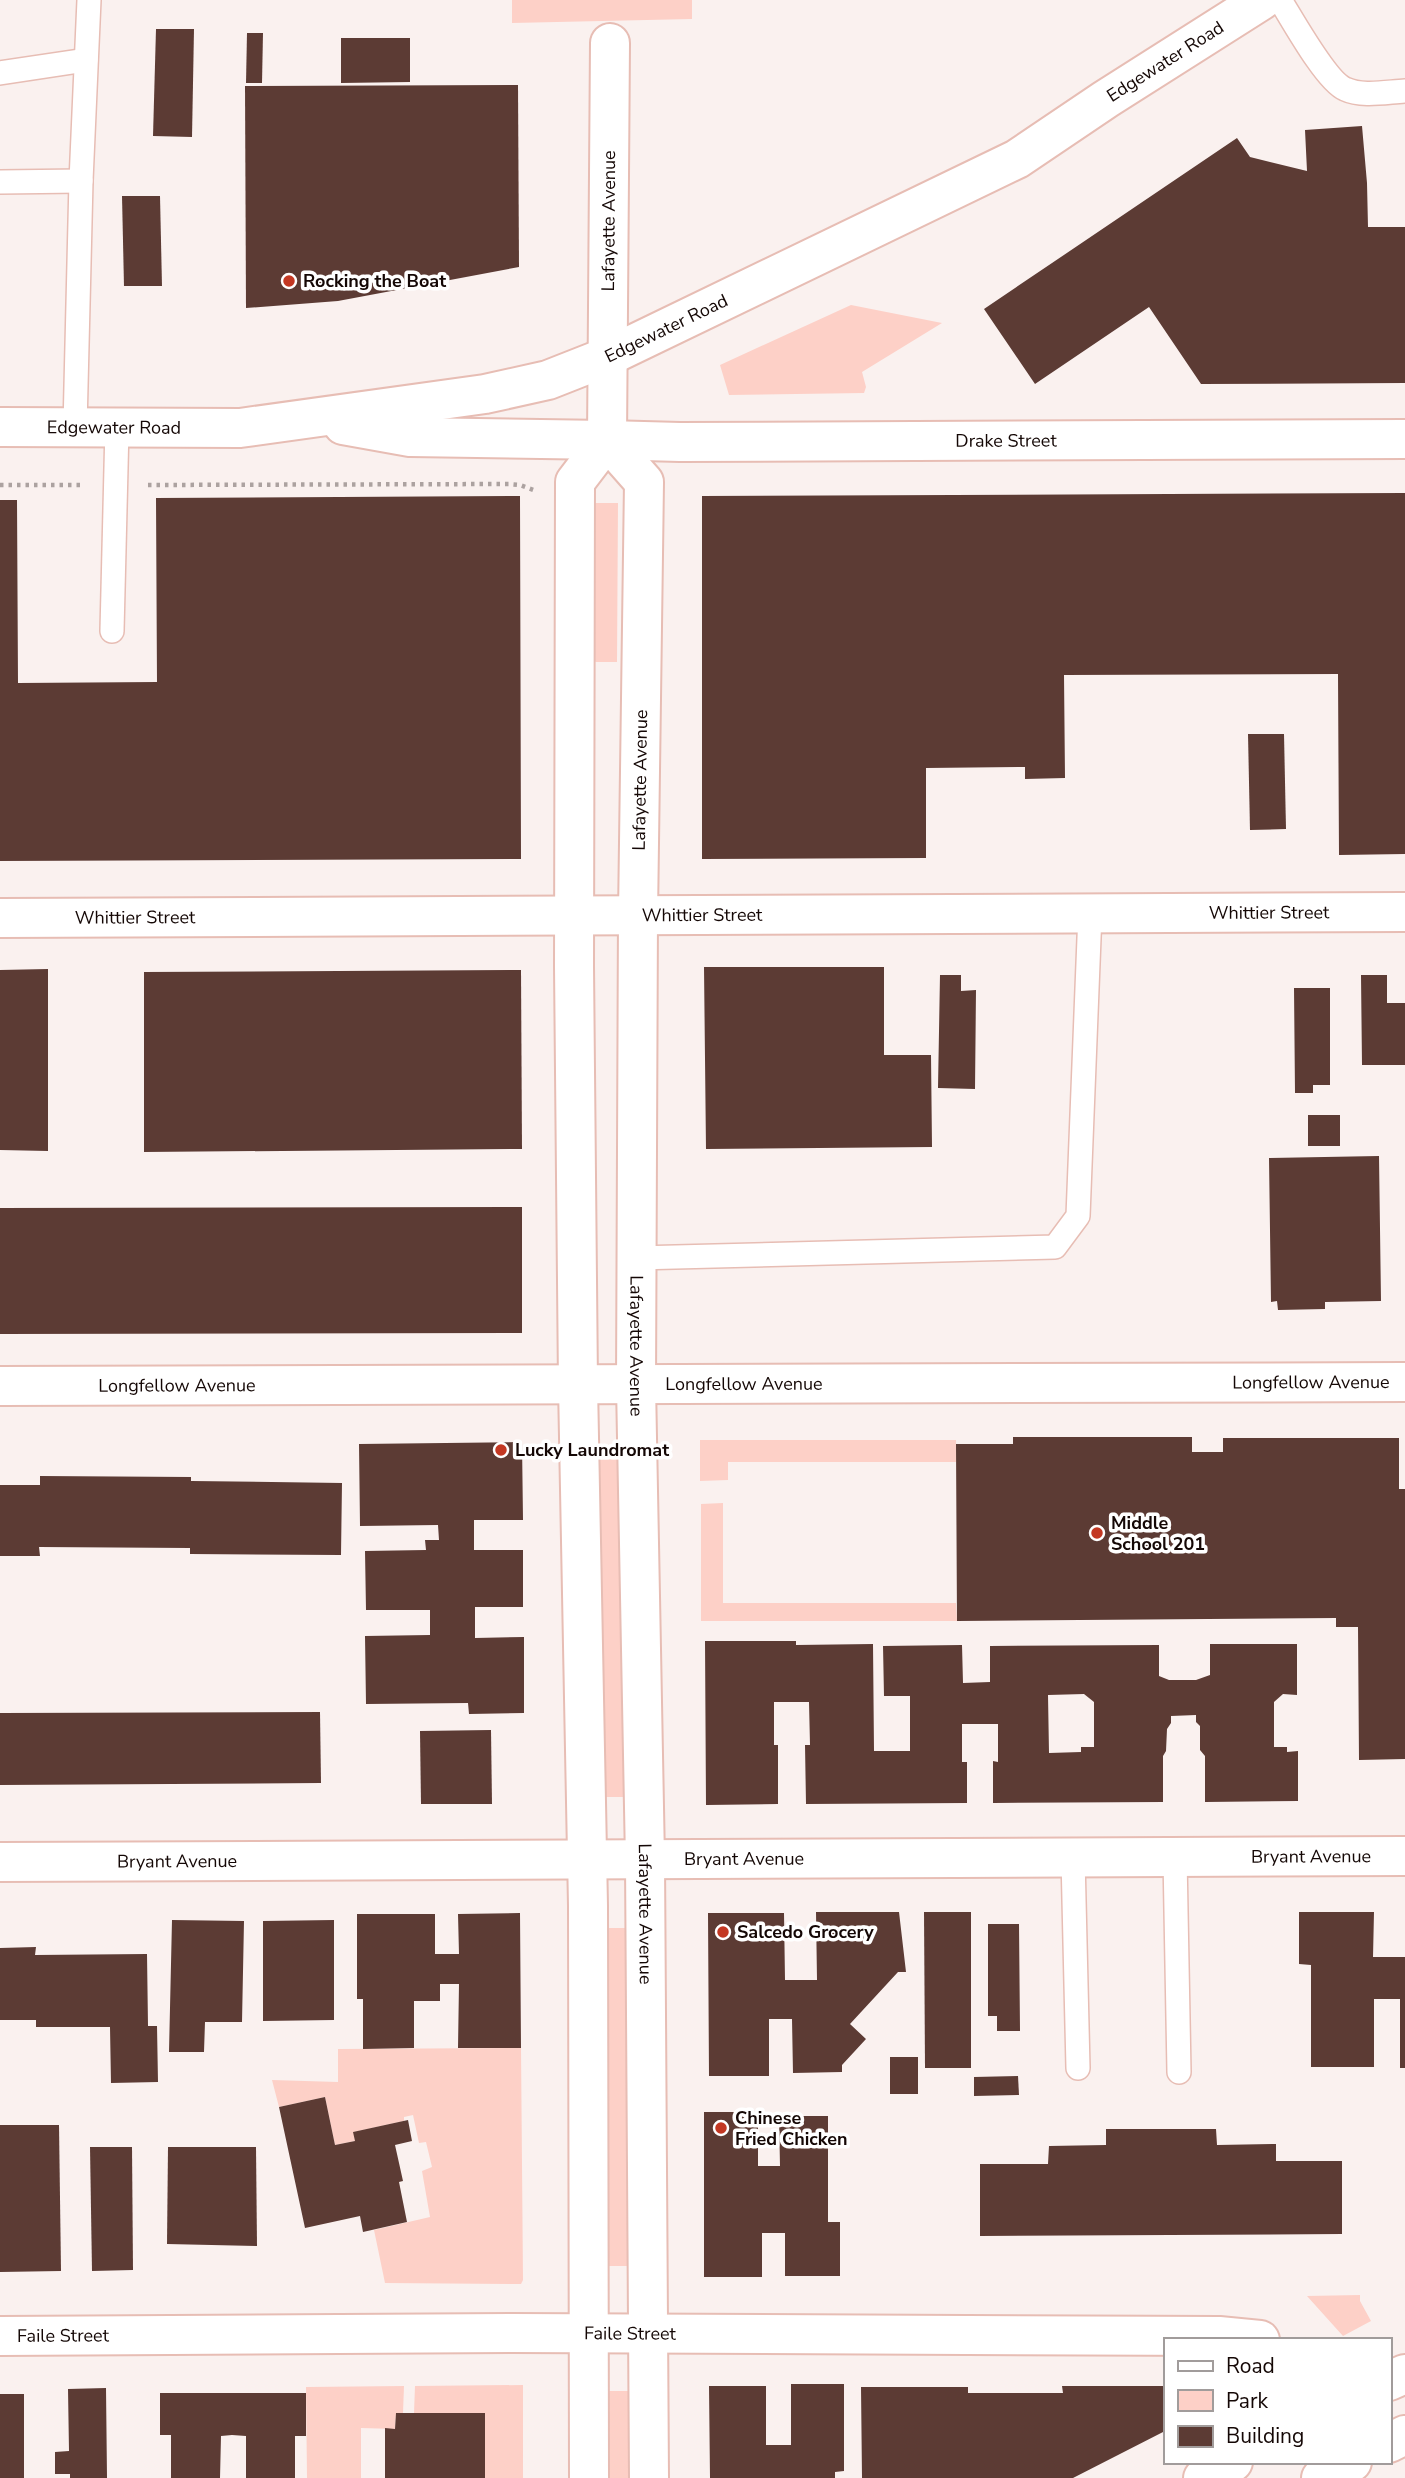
<svg xmlns="http://www.w3.org/2000/svg" width="1405" height="2478" font-family="'Nunito Sans',sans-serif">
<style>
.green{fill:#fdd0c7}
.building{fill:#5c3b34;fill-rule:evenodd}
.lines{fill:none;stroke-linecap:round;stroke-linejoin:round}
.service-casing{stroke:#e7bdb4;stroke-width:26}
.minor-casing{stroke:#e7bdb4;stroke-width:42}
.tertiary-casing{stroke:#e7bdb4;stroke-width:42}
.secondary-casing{stroke:#e7bdb4;stroke-width:42}
.path{stroke:#aca2a0;stroke-width:4.5;stroke-dasharray:3.5 5;stroke-linecap:butt}
.service{stroke:#fff;stroke-width:23}
.minor{stroke:#fff;stroke-width:38}
.tertiary{stroke:#fff;stroke-width:38}
.secondary{stroke:#fff;stroke-width:38}
.poi-dot{fill:#c33722;stroke:#fff;stroke-width:2.5}
.labels{text-anchor:middle;stroke-width:7;stroke-linejoin:round;paint-order:stroke}
.street-label{font-size:18px;fill:#140705;stroke:#fff}
.poi-label{font-size:18px;font-weight:bold;fill:#140705;stroke:#fff;text-anchor:start}
</style>
<rect width="100%" height="100%" fill="#faf1ef"/>
<g class="green">
<path d="M512 0H692V19L512 23Z"/>
<path d="M851 305 942 323 862 372 866 387 864 393 729 395 720 365Z"/>
<path d="M593 503H618L617 662H596L594 661Z"/>
<path d="M700 1440H956V1462H728V1480L700 1481Z"/>
<path d="M623 1459V1797H599L598 1460Z"/>
<path d="M723 1503V1603H956L957 1621H701V1504Z"/>
<path d="M599 1928H628L627 2266H601Z"/>
<path d="M521 2048 523 2280 521 2284 385 2283 374 2230 430 2217 422 2171 432 2167 426 2142 419 2143 413 2115 404 2117V2121L354 2132 355 2141 335 2145 325 2097 279 2107 272 2080 338 2082V2049Z"/>
<path d="M1360 2295V2301L1371 2321 1343 2336 1307 2296Z"/>
<path d="M523 2385V2478H485V2413H414L415 2386Z"/>
<path d="M404 2386 403 2413 396 2414 395 2429 361 2428V2478H307L306 2387Z"/>
<rect x="602" y="2391" width="27" height="87"/>
</g>
<g class="building">
<path d="M156 29H194L192 137 153 136Z"/>
<path d="M247 33H263L262 83H246Z"/>
<path d="M341 38H410V82L341 83Z"/>
<path d="M518 85 519 267 338 301 246 308 245 86Z"/>
<path d="M1362 126 1367 183 1368 227H1405V383L1201 384 1149 307 1035 384 984 309 1237 138 1250 157 1307 171 1305 130Z"/>
<path d="M122 196H160L162 286H124Z"/>
<path d="M1405 493V854L1339 855 1338 674 1064 675 1065 778 1025 779V767L926 768V858L702 859V496Z"/>
<path d="M520 496 521 859 0 861V500H17L18 683 157 682 156 498Z"/>
<path d="M1248 734H1284L1286 829 1250 830Z"/>
<path d="M704 967H884V1055H931L932 1147 706 1149Z"/>
<path d="M48 969V1151L0 1150V970Z"/>
<path d="M521 970 522 1149 144 1152V972Z"/>
<path d="M940 975H961V991L976 990 975 1089 938 1088Z"/>
<path d="M1361 975H1387V1003H1405V1065H1362Z"/>
<path d="M1294 988H1330V1085H1313V1093H1295Z"/>
<rect x="1308" y="1115" width="32" height="31"/>
<path d="M1379 1156 1381 1301 1325 1302V1309L1278 1310 1277 1301 1271 1302 1269 1158Z"/>
<path d="M522 1207V1333L0 1334V1208Z"/>
<path d="M1013 1437H1192V1452H1223V1438H1399V1489H1405V1759L1359 1760 1358 1627H1336V1618L957 1621 956 1444H1013Z"/>
<path d="M522 1442 523 1520H474V1550H523V1607H475V1638L524 1637V1713L469 1714 468 1703 366 1704 365 1636 430 1635V1610H366L365 1551 426 1550 425 1540H439L438 1525 360 1526 359 1444Z"/>
<path d="M40 1476 191 1477V1481L342 1483 341 1555 190 1554V1548L39 1547 40 1556H0V1485H40Z"/>
<path d="M705 1641H796V1645L873 1644 874 1751H910V1696H884L883 1646 962 1645 963 1683 990 1682V1646L1159 1645V1676L1169 1680H1196L1210 1675V1644H1297V1695L1283 1694 1274 1702V1747H1287V1752L1298 1751V1801L1205 1802V1756L1200 1750V1726L1196 1722V1715L1171 1716V1723L1167 1729 1166 1751 1163 1756V1802L993 1803V1761L998 1762V1724H962V1762H967V1803L806 1804 805 1745H810L809 1702H774V1745H778V1804L706 1805ZM1084 1694 1094 1702V1747H1081V1752L1049 1753 1048 1695Z"/>
<path d="M320 1712 321 1783 0 1785V1713Z"/>
<path d="M491 1730 492 1804H421L420 1731Z"/>
<path d="M816 1912H899L906 1972H898L850 2024 866 2039 842 2065V2072L793 2073 792 2019H769V2076H709L708 1913H784L785 1980H817Z"/>
<path d="M924 1912H971V2068H925Z"/>
<path d="M1299 1912H1374L1373 1957H1405V2068H1400V1999H1374V2067H1311V1965L1299 1964Z"/>
<path d="M520 1913 521 2048H458L459 1984H440V2001H414V2048L363 2049V1999H357V1914H435V1954H459L458 1914Z"/>
<path d="M172 1920 244 1921 242 2022H205L204 2052H169Z"/>
<path d="M334 1920V2020L263 2021V1921Z"/>
<path d="M988 1924H1019L1020 2031H997V2016H988Z"/>
<path d="M36 1947 35 1955 147 1954 148 2026H157L158 2082 111 2083 110 2027H36V2020H0V1948Z"/>
<rect x="890" y="2057" width="28" height="37"/>
<path d="M1018 2076 1019 2095 974 2096V2077Z"/>
<path d="M325 2097 335 2145 355 2141 353 2132 408 2120 412 2141 395 2145 403 2181 399 2182 407 2222 363 2232 360 2216 305 2228 279 2107Z"/>
<path d="M704 2112H758V2166H780L779 2116H828V2222H840V2276H785V2233H762V2277H704Z"/>
<path d="M0 2125H59L61 2271 0 2272Z"/>
<path d="M1106 2129H1216L1217 2145 1276 2144V2161H1342V2234L980 2236V2164H1048L1049 2146 1106 2145Z"/>
<path d="M90 2147H132L133 2270 92 2271Z"/>
<path d="M168 2147H256L257 2246 167 2244Z"/>
<path d="M791 2384H844V2471L835 2472V2478H710L709 2386H766V2445H791Z"/>
<path d="M1062 2386H1165V2431L1073 2478H862L861 2387H968V2393H1063Z"/>
<path d="M106 2388 107 2478H70V2474H55V2452L69 2451 68 2389Z"/>
<path d="M160 2393H306V2436H295V2478H246V2436L232 2435 221 2436 220 2478H171V2435H160Z"/>
<rect x="0" y="2394" width="24" height="84"/>
<path d="M396 2413H485V2478H385V2428L395 2429Z"/>
</g>
<g class="lines">
<g class="service-casing">
<g id="service">
<path d="M1280 0C1292 19 1326 81 1345 89 1362 97 1386 92 1405 91"/>
<path d="M0 73 86 60"/>
<path d="M0 182 81 181"/>
<path d="M75 427 81 181 89 0"/>
<path d="M112 631 117 427"/>
<path d="M636 1258 1055 1247 1078 1216 1090 913"/>
<path d="M1175 1857 1179 2072"/>
<path d="M1073 1858 1078 2068"/>
</g>
</g>
<g class="minor-casing">
<g id="minor">
<path id="s1" d="M607 440 680 442 1405 439"/>
<path id="s2" d="M0 918 1405 912"/>
<path id="s3" d="M0 1386 1405 1382"/>
<path id="s4" d="M0 1862 1405 1856"/>
<path id="s5" d="M0 2336 512 2333 1219 2336 1260 2340"/>
</g>
</g>
<g class="tertiary-casing">
<g id="tertiary">
<path id="s6" d="M607 440 644 482 638 915 636 1385 645 1860 649 2478"/>
<path d="M1389 2381 1405 2374"/>
<path d="M1389 2443 1405 2435"/>
<path id="s7" d="M589 2478 588 1906 578 1385 574 966 575 482 607 440 610 43"/>
<path d="M1203 2478 1233 2462"/>
<path d="M1321 2478 1352 2462"/>
</g>
</g>
<g class="secondary-casing">
<g id="secondary">
<path d="M343 425 410 437 607 440"/>
<path id="s8" d="M0 427 240 428 485 394 548 380 609 356 1017 159 1106 99 1262 0"/>
</g>
</g>
<g class="path">
<path d="M0 485H83"/>
<path d="M148 485 509 484 520 485 536 491"/>
</g>
<use href="#service" class="service"/>
<use href="#minor" class="minor"/>
<use href="#tertiary" class="tertiary"/>
<use href="#secondary" class="secondary"/>
</g>
<g class="poi-dot">
<circle cx="289" cy="281" r="7"/>
<circle cx="501" cy="1450" r="7"/>
<circle cx="1097" cy="1533" r="7"/>
<circle cx="723" cy="1932" r="7"/>
<circle cx="721" cy="2128" r="7"/>
</g>
<g class="labels">
<g class="street-label">
<text dy="6" stroke="none"><textPath href="#s8" startOffset="1248">Edgewater Road</textPath></text>
<text dy="6" stroke="none"><textPath href="#s7" startOffset="2268">Lafayette Avenue</textPath></text>
<text dy="6" stroke="none"><textPath href="#s8" startOffset="681">Edgewater Road</textPath></text>
<text dy="6" stroke="none"><textPath href="#s8" startOffset="114">Edgewater Road</textPath></text>
<text dy="6" stroke="none"><textPath href="#s1" startOffset="399">Drake Street</textPath></text>
<text transform="translate(640 780) rotate(-89)" y="6">Lafayette Avenue</text>
<text dy="6" stroke="none"><textPath href="#s2" startOffset="1269">Whittier Street</textPath></text>
<text dy="6" stroke="none"><textPath href="#s2" startOffset="702">Whittier Street</textPath></text>
<text dy="6" stroke="none"><textPath href="#s2" startOffset="135">Whittier Street</textPath></text>
<text dy="6" stroke="none"><textPath href="#s6" startOffset="920">Lafayette Avenue</textPath></text>
<text dy="6" stroke="none"><textPath href="#s3" startOffset="1311">Longfellow Avenue</textPath></text>
<text dy="6" stroke="none"><textPath href="#s3" startOffset="744">Longfellow Avenue</textPath></text>
<text dy="6" stroke="none"><textPath href="#s3" startOffset="177">Longfellow Avenue</textPath></text>
<text dy="6" stroke="none"><textPath href="#s4" startOffset="1311">Bryant Avenue</textPath></text>
<text dy="6" stroke="none"><textPath href="#s4" startOffset="744">Bryant Avenue</textPath></text>
<text dy="6" stroke="none"><textPath href="#s4" startOffset="177">Bryant Avenue</textPath></text>
<text dy="6" stroke="none"><textPath href="#s6" startOffset="1488">Lafayette Avenue</textPath></text>
<text dy="6" stroke="none"><textPath href="#s5" startOffset="630">Faile Street</textPath></text>
<text dy="6" stroke="none"><textPath href="#s5" startOffset="63">Faile Street</textPath></text>
</g>
<g class="poi-label">
<text x="303" y="287">Rocking the Boat</text>
<text x="515" y="1456">Lucky Laundromat</text>
<text x="1111" y="1529">Middle<tspan x="1111" dy="21">School 201</tspan></text>
<text x="737" y="1938">Salcedo Grocery</text>
<text x="735" y="2124">Chinese<tspan x="735" dy="21">Fried Chicken</tspan></text>
</g>
</g>
<rect x="1164" y="2338" width="228" height="126" fill="#ffffff" stroke="#a19c9b" stroke-width="2"/>
<rect x="1178" y="2361" width="35" height="10" fill="#ffffff" stroke="#a19c9b" stroke-width="2"/>
<text x="1226" y="2373" font-size="21" fill="#140705">Road</text>
<rect x="1178" y="2390" width="35" height="21" fill="#fdd0c7" stroke="#a19c9b" stroke-width="2"/>
<text x="1226" y="2408" font-size="21" fill="#140705">Park</text>
<rect x="1178" y="2426" width="35" height="21" fill="#5c3b34" stroke="#a19c9b" stroke-width="2"/>
<text x="1226" y="2443" font-size="21" fill="#140705">Building</text>
</svg>
